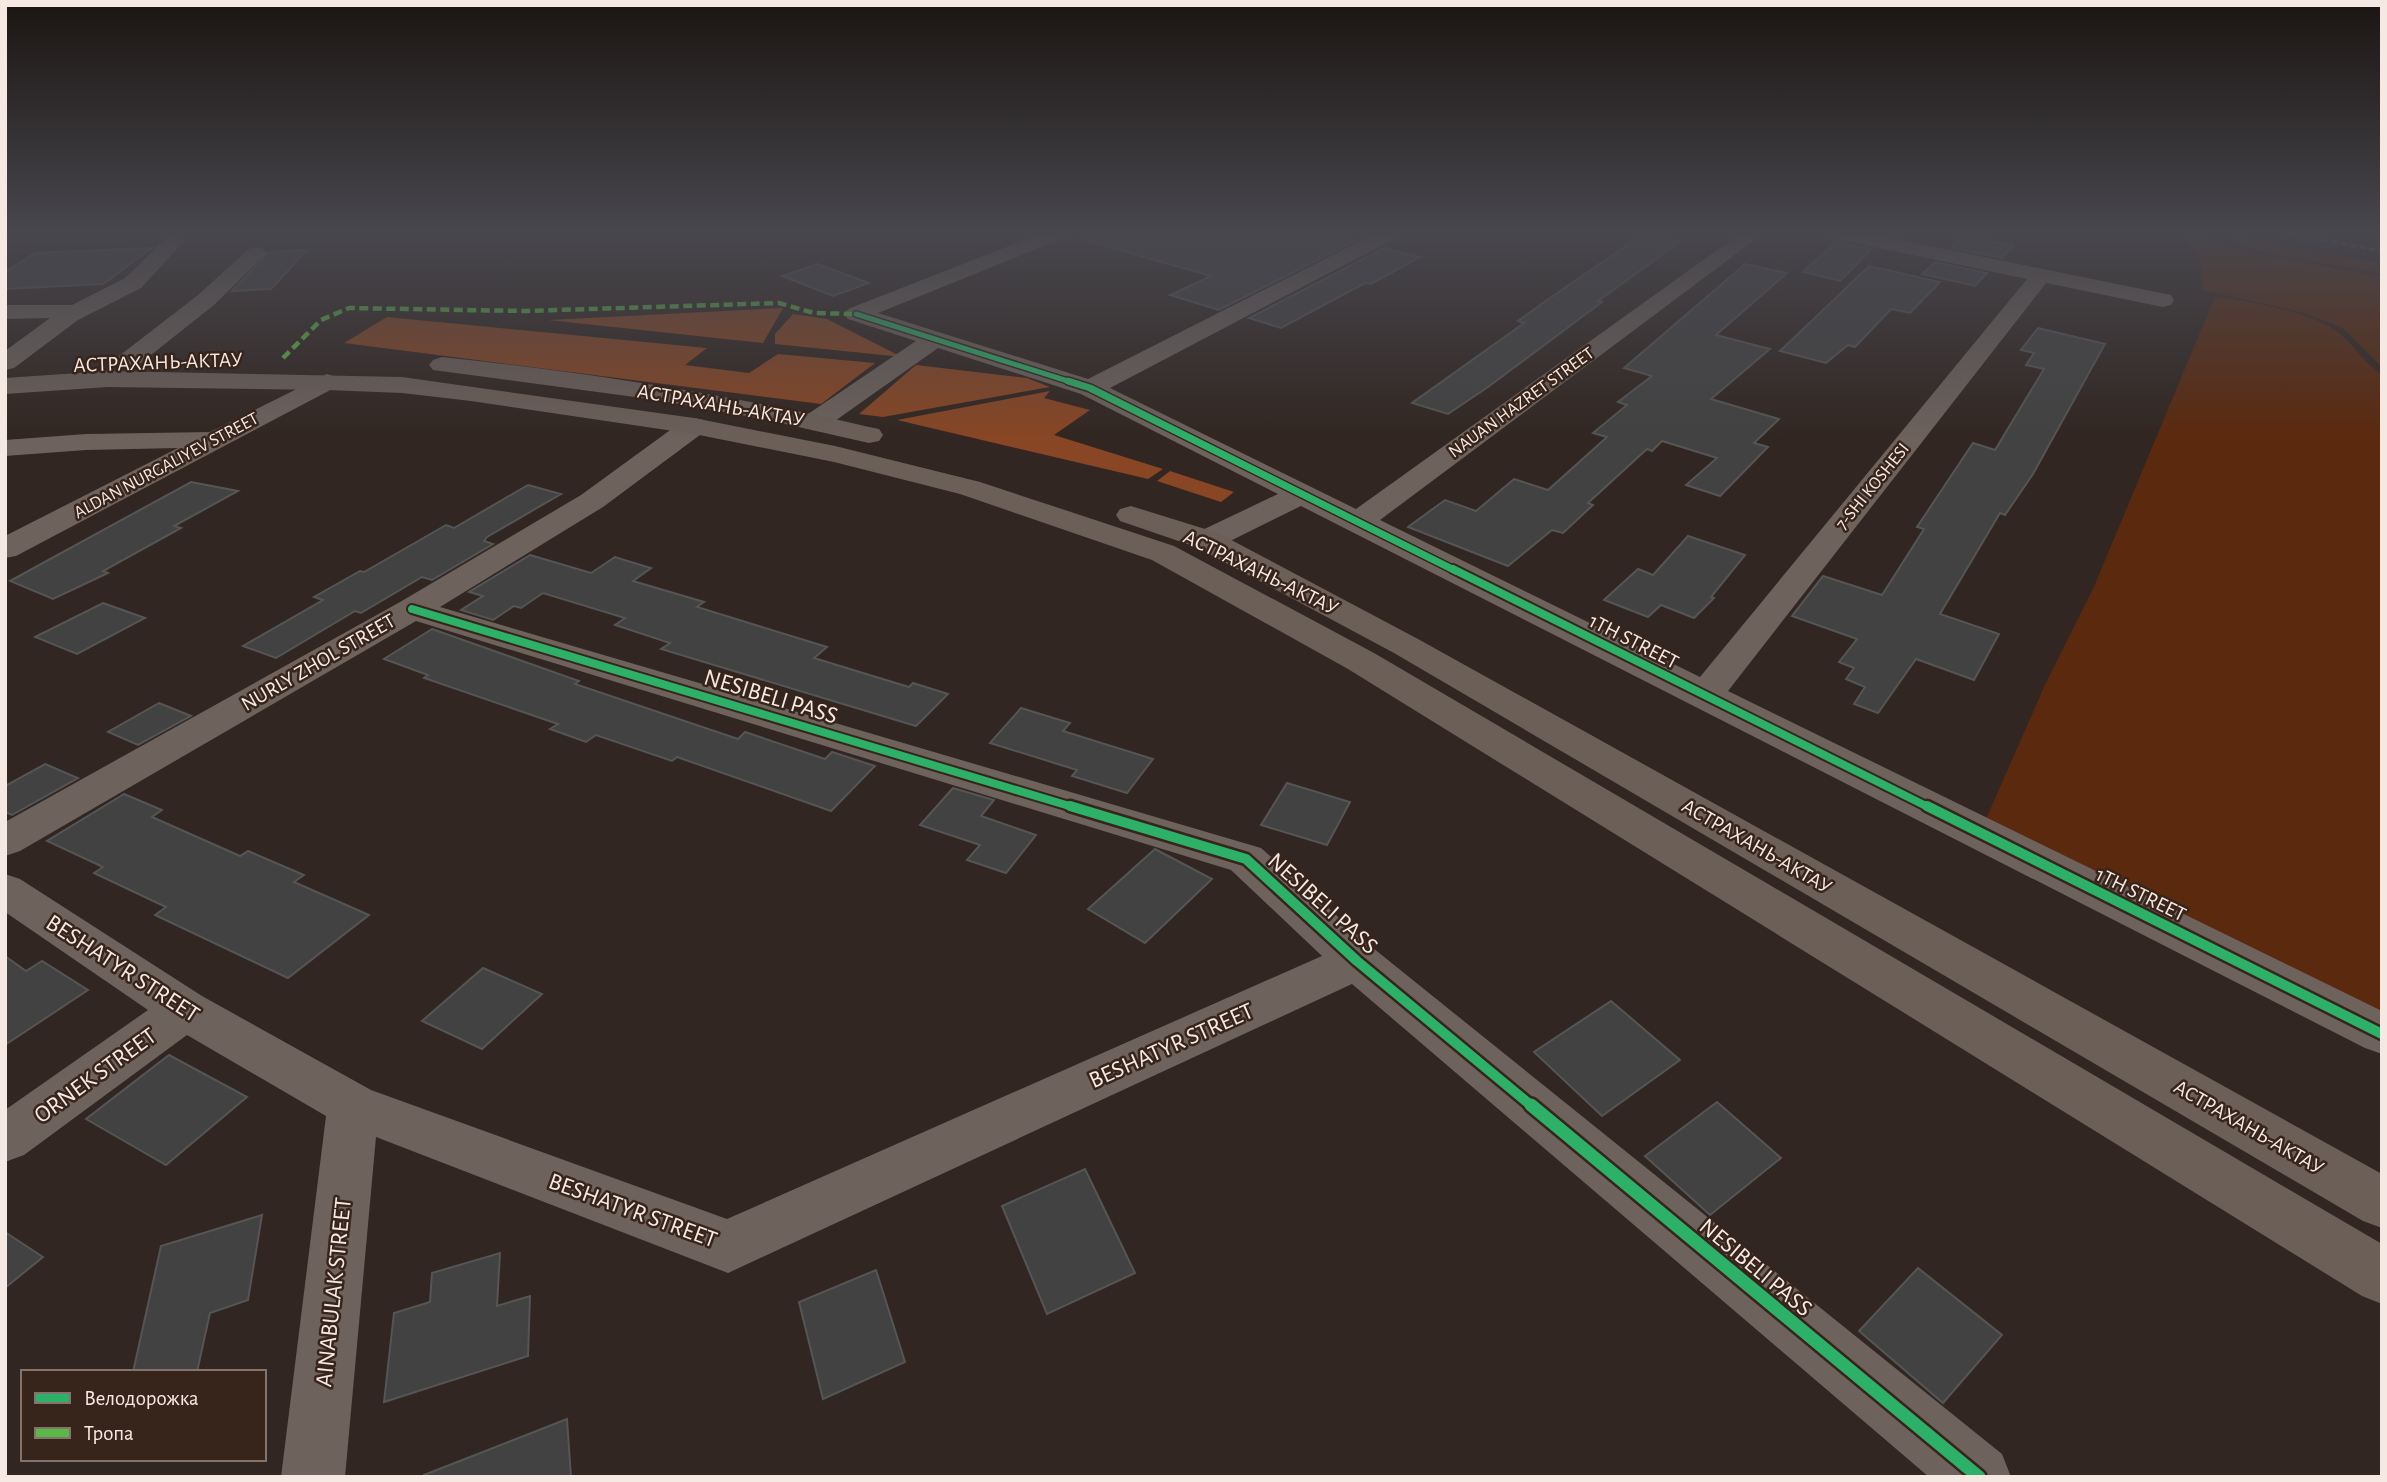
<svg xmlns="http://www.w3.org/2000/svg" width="2387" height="1482" font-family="'Alegreya Sans',sans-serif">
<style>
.green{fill:#5b290e}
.forest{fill:#884624}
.building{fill:#434242;stroke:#555;stroke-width:2}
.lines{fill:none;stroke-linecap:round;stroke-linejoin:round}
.minor{fill:#6d625c;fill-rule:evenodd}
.highway{fill:#6c5f58;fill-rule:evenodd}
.rail{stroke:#685f5a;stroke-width:3.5;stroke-dasharray:6 3.5;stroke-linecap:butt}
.quiet{stroke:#58b947;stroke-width:4.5;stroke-dasharray:9 4.5;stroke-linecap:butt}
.cycleway-far4-casing{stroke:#37241b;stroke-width:8}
.cycleway-far3-casing{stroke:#37241b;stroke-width:10}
.cycleway-far2-casing{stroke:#37241b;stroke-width:12}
.cycleway-far1-casing{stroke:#37241b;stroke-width:15}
.cycleway-casing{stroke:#37241b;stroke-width:18}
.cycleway-far4{stroke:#2db169;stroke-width:5}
.cycleway-far3{stroke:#2db169;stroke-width:7}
.cycleway-far2{stroke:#2db169;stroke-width:8}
.cycleway-far1{stroke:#2db169;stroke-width:10}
.cycleway{stroke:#2db169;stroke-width:13}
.labels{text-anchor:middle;stroke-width:5;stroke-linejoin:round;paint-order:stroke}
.far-street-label{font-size:18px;fill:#f6e9e3;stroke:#37241b}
.street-label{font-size:21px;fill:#f6e9e3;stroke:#37241b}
.near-street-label{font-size:24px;fill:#f6e9e3;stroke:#37241b}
</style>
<rect width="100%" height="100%" fill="#312621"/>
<g class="green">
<path d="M2187 234 2261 255 2382 277V367L2343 328 2301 312 2203 290 2200 259 2183 237Z"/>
<path d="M2235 236 2382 264V274L2258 251 2232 240 2231 237Z"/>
<path d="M2220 297C2257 304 2308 310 2339 333 2355 346 2364 363 2382 375V1018L1986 819 2044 687 2093 589 2214 299Z"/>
</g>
<g class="forest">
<path d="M783 308 763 343 548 320Z"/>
<path d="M793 314 827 319 902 357 775 344V334Z"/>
<path d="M387 317 707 348 685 365 749 373 778 354 875 363 821 404 344 343Z"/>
<path d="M916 365 1027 378 1050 387 883 417 859 414Z"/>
<path d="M1050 391 1044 398 1090 410 1054 435 1163 469 1148 479 897 420Z"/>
<path d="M1170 471 1234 492 1221 502 1157 481Z"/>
</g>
<g class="building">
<path d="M1088 233H1324L1355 241 1219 310 1170 295 1211 276 1087 241Z"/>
<path d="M1643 234 1680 242 1598 301 1602 302 1488 387 1448 414 1412 403 1524 323 1518 321 1547 300Z"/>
<path d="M1963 236 2013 246 2002 258 1951 248Z"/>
<path d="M1836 242 1872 249 1840 281 1803 272Z"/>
<path d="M152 248 103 284 5 289V272L35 253Z"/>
<path d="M1384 248 1420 257 1371 284 1365 283 1281 328 1249 318Z"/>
<path d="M307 250 271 289 232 291 269 252Z"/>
<path d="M1935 262 1987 273 1975 286 1922 274Z"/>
<path d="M818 264 869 283 833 296 782 276Z"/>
<path d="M1745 264 1787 273 1716 335 1770 349 1711 399 1779 419 1754 443 1768 447 1720 496 1686 485 1717 458 1662 441 1652 451 1647 449 1588 503 1593 505 1563 533 1552 530 1508 566 1408 527 1445 500 1476 511 1514 479 1548 490 1607 437 1593 433 1627 405 1618 402 1652 376 1624 368Z"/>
<path d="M1869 266 1940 282 1910 313 1891 309 1855 347 1848 345 1826 363 1780 351Z"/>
<path d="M2038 328 2105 344 2033 474 2005 515 2000 513 1940 614 1999 634 1974 680 1916 659 1878 713 1854 704 1865 687 1846 679 1854 668 1839 662 1857 639 1792 616 1823 576 1882 595 1924 529 1917 527 1973 443 1995 450 2044 369 2026 365 2034 353 2021 350Z"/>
<path d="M191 482 238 491 174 526 181 528 103 571 108 573 53 599 10 581Z"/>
<path d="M528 485 561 494 487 537 484 541 493 544 432 580 422 577 361 613 355 611 276 658 243 646 323 600 314 597 360 571 364 572 446 525 454 528Z"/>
<path d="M1688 536 1745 555 1711 597 1714 598 1694 618 1661 605 1648 617 1604 600 1638 569 1653 575Z"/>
<path d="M530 555 591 573 615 557 651 568 633 581 704 602 697 607 827 647 814 658 909 687 913 683 948 694 916 726 661 649 670 643 615 625 625 618 543 593 521 608 514 606 493 620 461 610 483 596 469 592Z"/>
<path d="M103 603 145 618 77 654 35 637Z"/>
<path d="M432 629 579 681 575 684 738 739 745 732 825 759 832 752 875 766 831 811 677 757 672 761 596 735 586 742 550 729 558 724 424 678 428 675 384 659Z"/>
<path d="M159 703 191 716 138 745 108 732Z"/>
<path d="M1021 708 1070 723 1063 731 1153 759 1127 793 1072 776 1077 770 990 743Z"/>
<path d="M45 764 78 778 12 815 5 812V786Z"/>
<path d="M1287 783 1350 802 1327 845 1261 825Z"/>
<path d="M953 788 994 800 981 816 1036 835 1006 873 967 860 980 845 920 825Z"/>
<path d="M124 794 162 810 152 817 240 856 248 851 304 875 294 882 369 915 288 978 155 915 166 907 94 873 103 867 47 841Z"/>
<path d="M1155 849 1212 879 1145 943 1088 909Z"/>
<path d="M5 956 26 971 42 961 88 990 5 1045Z"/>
<path d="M483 968 542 994 482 1049 422 1021Z"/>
<path d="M1611 1001 1680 1060 1602 1116 1534 1052Z"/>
<path d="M169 1055 247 1097 166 1165 86 1119Z"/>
<path d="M1717 1102 1781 1158 1710 1215 1645 1156Z"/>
<path d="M1085 1169 1135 1273 1047 1314 1002 1206Z"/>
<path d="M262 1215 248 1300 210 1313 197 1372H133L161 1246Z"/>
<path d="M5 1232 43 1257 5 1288Z"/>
<path d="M500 1253 497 1306 530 1296 528 1356 384 1402 394 1313 430 1302 432 1273Z"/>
<path d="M1918 1268 2002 1335 1943 1403 1859 1331Z"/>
<path d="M876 1270 905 1362 823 1399 799 1302Z"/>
<path d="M567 1419 571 1477H424V1475Z"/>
</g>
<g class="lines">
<g class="minor">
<path d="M1042 233H1069L1066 237 878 313 1088 379 1376 233H1401L1398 237 1110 388 1356 509 1741 233H1764L1380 520 1700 677 2027 279 1837 239 1830 237 1827 233H1866L2171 295 2174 300 2171 305 2163 307 2046 283 1728 691 2382 1011V1054L2365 1048 1301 506 1218 547 1207 549 1196 547 1191 540 1196 533 1278 494 1081 394 938 348 825 428 815 430 805 428 801 422 805 416 916 341 848 319 844 314 848 309Z"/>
<path d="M174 235 181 237 184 241 141 288 78 320 14 368 5 370V351L50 318 5 319V305H72L125 278 167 237Z"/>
<path d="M256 247 263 249 267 253 263 257 214 305 137 366 128 368 119 366 116 361 119 356 198 295 249 249Z"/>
<path d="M327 374 336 377 340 382 336 387 16 556 5 558V536L178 448 86 450 5 456V440L86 434 210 432Z"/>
<path d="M694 418 704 420 708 426 704 432 603 507 440 607 1261 848 1373 948 2002 1454 2011 1477H1929L1352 984 728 1273 376 1137 345 1477H281L326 1116 187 1035 24 1155 5 1162V1110L148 1010 5 912V874L20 879 202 996 371 1090 727 1219 1322 956 1231 870 416 621 20 851 5 856V822L400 602 581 495 684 420Z"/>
</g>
<g class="highway">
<path d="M442 357C586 372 728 394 869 427L879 429 883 435 879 441 869 443 763 419 657 400 433 370 429 365 433 360Z"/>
<path d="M108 371 402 377 694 418 835 446 980 482 1174 546 1374 653 2382 1244V1304L2362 1296 1348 669 1152 560 960 494 834 462 694 434 471 401 402 393 327 390 108 387 5 394V378Z"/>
<path d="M1131 506 1218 533 1418 639 2382 1174V1228L2363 1221 1394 653 1196 547 1120 521 1116 515 1120 509Z"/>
</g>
<path class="rail" d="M2285 233 2382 251"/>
<path class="quiet" d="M283 358 321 320 349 308 526 311 779 303 814 313 856 314"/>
<g class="cycleway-far4-casing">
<path id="cycleway-far4" d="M856 314 1074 383"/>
</g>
<g class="cycleway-far3-casing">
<path id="cycleway-far3" d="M1068 381 1090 388 1456 571"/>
</g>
<g class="cycleway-far2-casing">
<g id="cycleway-far2">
<path d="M1453 569 1930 808"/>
<path d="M412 609 1076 808"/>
</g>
</g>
<g class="cycleway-far1-casing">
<g id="cycleway-far1">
<path d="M1070 806 1246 859 1357 961 1533 1107"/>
<path d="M1927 806 2382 1034"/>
</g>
</g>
<g class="cycleway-casing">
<path id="cycleway" d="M1531 1105 1979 1477"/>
</g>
<use href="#cycleway-far4" class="cycleway-far4"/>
<use href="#cycleway-far3" class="cycleway-far3"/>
<use href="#cycleway-far2" class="cycleway-far2"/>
<use href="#cycleway-far1" class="cycleway-far1"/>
<use href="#cycleway" class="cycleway"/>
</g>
<linearGradient id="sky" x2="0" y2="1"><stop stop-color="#1b1512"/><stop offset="0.53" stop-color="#48474e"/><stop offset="1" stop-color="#48474e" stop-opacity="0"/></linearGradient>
<rect width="2387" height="440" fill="url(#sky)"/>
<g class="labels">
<g class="far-street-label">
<text transform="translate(1521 402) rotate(-36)" y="6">NAUAN HAZRET STREET</text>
<text transform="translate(166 465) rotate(-28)" y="6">ALDAN NURGALIYEV STREET</text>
<text transform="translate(1872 486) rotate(-51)" y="6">7-SHI KOSHESI</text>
</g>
<g class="street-label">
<text transform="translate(158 362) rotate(-2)" y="7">АСТРАХАНЬ-АКТАУ</text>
<text transform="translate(721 405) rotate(10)" y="7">АСТРАХАНЬ-АКТАУ</text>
<text transform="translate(1261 572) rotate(26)" y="7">АСТРАХАНЬ-АКТАУ</text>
<text transform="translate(1634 641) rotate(27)" y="7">1TH STREET</text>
<text transform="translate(318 662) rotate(-30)" y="7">NURLY ZHOL STREET</text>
<text transform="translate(1757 846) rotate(30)" y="7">АСТРАХАНЬ-АКТАУ</text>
<text transform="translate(2141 894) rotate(26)" y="7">1TH STREET</text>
<text transform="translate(2249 1127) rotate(30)" y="7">АСТРАХАНЬ-АКТАУ</text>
</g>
<g class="near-street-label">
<text transform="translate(771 696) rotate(17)" y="8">NESIBELI PASS</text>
<text transform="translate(1323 903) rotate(42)" y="8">NESIBELI PASS</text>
<text transform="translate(123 968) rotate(33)" y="8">BESHATYR STREET</text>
<text transform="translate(1171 1045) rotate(-24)" y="8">BESHATYR STREET</text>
<text transform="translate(95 1075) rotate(-36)" y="8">ORNEK STREET</text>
<text transform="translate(633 1210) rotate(20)" y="8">BESHATYR STREET</text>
<text transform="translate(1756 1267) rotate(40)" y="8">NESIBELI PASS</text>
<text transform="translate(333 1292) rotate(-84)" y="8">AINABULAK STREET</text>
</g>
</g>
<rect width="2387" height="1482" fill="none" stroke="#f6e9e3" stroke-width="14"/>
<rect x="21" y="1370" width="245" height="91" fill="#37241b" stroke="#83736b" stroke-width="2"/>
<rect x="35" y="1393" width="35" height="10" fill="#2db169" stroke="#83736b" stroke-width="2"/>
<text x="84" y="1405" font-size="21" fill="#f6e9e3">Велодорожка</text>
<rect x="35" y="1428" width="35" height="10" fill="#58b947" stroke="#83736b" stroke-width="2"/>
<text x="84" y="1440" font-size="21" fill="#f6e9e3">Тропа</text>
</svg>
